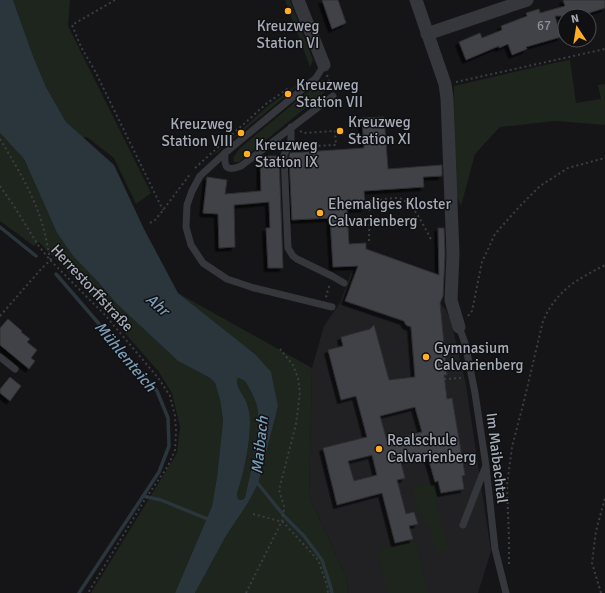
<svg xmlns="http://www.w3.org/2000/svg" width="605" height="593" font-family="Signika,sans-serif">
<style>
.built{fill:#212124}
.green{fill:#1d251d}
.water{fill:#2a353c;fill-rule:evenodd}
.lines{fill:none;stroke-linecap:round;stroke-linejoin:round}
.stream{stroke:#2a353c;stroke-width:3.5}
.building{fill:#414247;stroke:#2f2f33;fill-rule:evenodd;filter:url(#shadow)}
.path{stroke:#3b3e44;stroke-width:2;stroke-dasharray:2 3;stroke-linecap:butt}
.lane{stroke:#36373c;stroke-width:7}
.street{stroke:#36373c;stroke-width:13}
.poi-dot{fill:#ffae25;stroke:#101012;stroke-width:1.5}
.labels{text-anchor:middle;stroke-width:3;stroke-linejoin:round;paint-order:stroke}
.number-label{font-size:13px;fill:#8c929c}
.poi-label{font-size:15px;fill:#a5acb8;stroke:#101012;text-anchor:start}
.street-label{font-size:15px;fill:#a5acb8;stroke:#101012}
.water-label{font-size:16px;font-style:italic;fill:#799cb7;stroke:#101012}
</style>
<defs>
<filter id="shadow"><feDropShadow dx="-3.5" dy="3.5" stdDeviation="0" flood-color="#0009"/></filter>
</defs>
<rect width="100%" height="100%" fill="#151517"/>
<path class="built" d="M351 273 424 296 440 303 446 310 451 321 466 385 491 551 478 593H347L348 581 309 496 312 368 324 326 340 303Z"/>
<g class="green">
<path d="M13 0H70L68 26 151 193 136 204 114 158 87 137 82 138 66 122 46 87 33 56Z"/>
<path d="M285 0H290L313 60 310 67Z"/>
<path d="M570 60 576 103 601 99 598 85 605 84V125L555 121 500 127 475 154 461 206 455 193 454 86 544 65Z"/>
<path d="M323 79 326 86 325 92 250 153H248L245 157 239 162H234L233 158 240 148Z"/>
<path d="M299 83 300 84 288 93 286 96 243 131 239 133 238 135 214 155V154L268 106Z"/>
<path d="M0 133 24 159 57 233 73 256 98 282 117 304 178 361 210 378 215 383 220 400 223 420 217 477 212 506 175 593H91L177 453 180 427 172 393 159 372 110 316 39 242 34 246 0 221Z"/>
<path d="M178 293 312 368 309 496 348 581 347 593H195L226 536 246 506 278 406 255 354Z"/>
<path d="M239 378 245 381C251 391 258 403 258 415 259 441 250 472 245 498L241 500 238 499 237 494C244 474 253 432 249 411 248 407 247 403 245 399 242 393 236 387 237 379Z"/>
<path d="M434 482 438 497 435 498 449 550 436 553 428 522H424L421 511H418L412 488Z"/>
<path d="M415 541 428 593H388L377 550Z"/>
</g>
<path class="water" d="M0 0H13L33 56 46 87 66 122 114 165 144 229 178 293 255 354 271 372 278 406 258 484 246 506 226 536 195 593H175L212 506 217 477 223 420 220 400 215 383 210 378 178 361 117 304 98 282 73 256 57 233 24 159 0 133ZM239 378 245 381C251 391 258 403 258 415 259 441 250 472 245 498L241 500 238 499 237 494C244 474 253 432 249 411 248 407 247 403 245 399 242 393 236 387 237 379Z"/>
<g class="lines">
<g class="stream">
<path d="M0 227 36 256"/>
<path d="M56 274 157 391 168 418 169 446 159 472 79 593"/>
<path d="M255 480 285 517 304 536 322 560 330 585 332 593"/>
<path d="M143 496 161 500 205 518 210 519"/>
</g>
</g>
<g class="building">
<path d="M322 0H338L346 23 332 29Z"/>
<path d="M563 0H605V8L579 16H555L561 37 526 47 527 49 512 55 508 44 499 48V46L466 60 459 42 480 33 482 38 502 30 501 26 527 16 526 13 539 9 540 13 565 6Z"/>
<path d="M384 117 388 169 442 165V176L423 177 424 187 364 191 365 208 347 209 349 244 366 243V249L439 275 438 228H444L445 254 443 296 440 303 447 375H444L447 399 452 398 465 475 462 476 464 489 441 493 438 481 435 482 427 454 408 459 401 463 405 478 397 480 406 514 414 512 418 524 409 526 413 539 395 543 382 493 337 505 323 448 367 437 356 396 341 400 328 350 343 346 341 337 370 329 374 325 389 380 415 377 411 327 406 325 404 321 345 301 358 266 333 267 330 218 292 220 289 156 290 153 364 148 362 118ZM415 407 422 432 387 441 380 416ZM372 455 377 475 354 481 348 461Z"/>
<path d="M262 156H279L283 268H268L266 228H270L269 202 234 205 235 247 219 248 218 214 203 213 207 177 227 180 225 194 261 191 260 158Z"/>
<path d="M8 319 22 331 21 332 30 339 27 342 37 350 31 358 35 361 29 369 0 345V328Z"/>
<path d="M10 377 21 386 10 401 0 393V389Z"/>
</g>
<g class="lines">
<g class="path">
<path d="M115 0 72 25 81 47 95 71 163 210"/>
<path d="M327 75 331 88"/>
<path d="M456 82 605 49"/>
<path d="M300 131 304 133 335 131 336 145 314 146 315 152"/>
<path d="M0 139C18 169 37 200 45 234 47 242 48 250 50 259"/>
<path d="M195 168 266 104 290 87"/>
<path d="M0 186 14 206 38 245 50 260 105 315 159 379 170 396 175 416 176 431 175 450 168 466 144 501 88 593"/>
<path d="M150 223 155 220 160 214 191 173"/>
<path d="M369 241 370 201C379 200 389 198 398 198 413 200 425 229 432 241"/>
<path d="M327 297 326 296 330 284"/>
<path d="M0 316 42 268 54 257"/>
<path d="M468 316 472 311 482 262 495 234 519 207 540 186 568 168 605 158"/>
<path d="M444 379 463 378"/>
<path d="M253 514 283 522 318 560 327 585 328 593"/>
<path d="M509 564V540L507 485 512 447 524 401 543 321C557 290 576 280 605 265"/>
<path d="M246 593 283 519 284 506 279 490 296 424 300 392 298 378 293 365 280 349"/>
<path d="M601 593 592 563 596 531 605 498"/>
</g>
<g class="lane">
<path d="M324 65 316 78 225 153C224 167 226 172 241 166L333 96"/>
<path d="M291 127V141L284 155 288 248 293 256 297 259 332 276 344 283"/>
<path d="M225 153 200 176 192 191 187 205 186 227 191 245 203 263 227 279 254 288 332 307"/>
<path d="M459 327 465 343 475 393 486 466 495 549 506 593"/>
<path d="M0 357 15 369"/>
<path d="M463 525 485 468"/>
</g>
<g class="street">
<path d="M298 0 324 65"/>
<path d="M416 0 445 84 447 98 453 254 451 300 459 327"/>
<path d="M427 34 527 0"/>
</g>
</g>
<g class="poi-dot">
<circle cx="288" cy="11" r="4"/>
<circle cx="288" cy="94" r="4"/>
<circle cx="340" cy="131" r="4"/>
<circle cx="241" cy="133" r="4"/>
<circle cx="247" cy="154" r="4"/>
<circle cx="320" cy="213" r="4"/>
<circle cx="426" cy="357" r="4"/>
<circle cx="379" cy="449" r="4"/>
</g>
<g class="labels">
<g class="number-label">
<text x="544" y="30">67</text>
</g>
<g class="poi-label">
<text x="288" y="31" text-anchor="middle">Kreuzweg<tspan x="288" dy="17">Station VI</tspan></text>
<text x="296" y="90">Kreuzweg<tspan x="296" dy="17">Station VII</tspan></text>
<text x="348" y="127">Kreuzweg<tspan x="348" dy="17">Station XI</tspan></text>
<text x="233" y="129" text-anchor="end">Kreuzweg<tspan x="233" dy="17">Station VIII</tspan></text>
<text x="255" y="150">Kreuzweg<tspan x="255" dy="17">Station IX</tspan></text>
<text x="328" y="209">Ehemaliges Kloster<tspan x="328" dy="17">Calvarienberg</tspan></text>
<text x="434" y="353">Gymnasium<tspan x="434" dy="17">Calvarienberg</tspan></text>
<text x="387" y="445">Realschule<tspan x="387" dy="17">Calvarienberg</tspan></text>
</g>
<g class="street-label">
<text transform="translate(92 288) rotate(47)" y="5">Herrestorffstraße</text>
<text transform="translate(497 458) rotate(83)" y="5">Im Maibachtal</text>
</g>
<g class="water-label">
<text transform="translate(158 304) rotate(41)" y="6">Ahr</text>
<text transform="translate(126 356) rotate(50)" y="6">Mühlenteich</text>
<text transform="translate(259 445) rotate(-84)" y="6">Maibach</text>
</g>
</g>
<g transform="translate(577 28) rotate(348)"><circle r="19" fill="#101012" stroke="#4c4e54"/>
<path d="M0-3L7 15L0 10L-7 15Z" fill="#ffae25"/>
<text y="-6" font-size="11" font-weight="bold" text-anchor="middle" fill="#a5acb8">N</text>
</g>
</svg>
